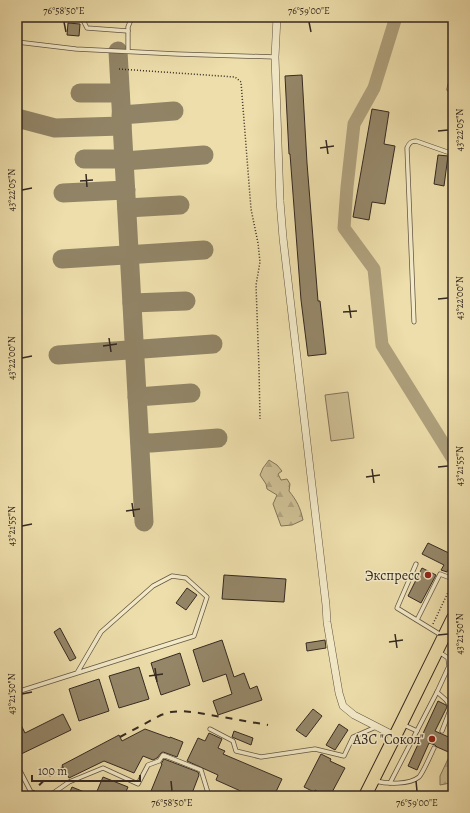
<svg xmlns="http://www.w3.org/2000/svg" width="470" height="813" font-family="Alegreya,serif">
<style>
.forest{fill:url(#forest-firs);stroke:#82745a}
.pitch{fill:#cebf94;stroke:#82745a}
.lines{fill:none;stroke-linecap:round;stroke-linejoin:round}
.river{stroke:#aea07c;stroke-width:13}
.taxiway{stroke:#918466;stroke-width:19}
.building{fill:#958769;stroke:#352921}
.lane-casing{stroke:#635644;stroke-width:5}
.street-casing{stroke:#635644;stroke-width:8}
.primary-casing{stroke:#352921;stroke-width:14}
.path{stroke:#352921;stroke-width:1.5;stroke-dasharray:1 2;stroke-linecap:butt}
.lane{stroke:#f3eac8;stroke-width:3.5}
.street{stroke:#f3eac8;stroke-width:7}
.primary{stroke:#eddeab;stroke-width:12}
.rail{stroke:#352921;stroke-width:2;stroke-dasharray:7 7;stroke-linecap:butt}
.ticks{fill:none;stroke:#352921;stroke-width:1.5}
.poi-dot{fill:#8f2418;stroke:#f3eac8;stroke-width:1.5}
.labels{text-anchor:middle;stroke-width:3;stroke-linejoin:round;paint-order:stroke}
.poi-label{font-size:14px;fill:#352921;stroke:#f3eac8;text-anchor:end}
.neatline{fill:none;stroke:#352921;stroke-width:1.5}
.ticks-label{font-size:10px;text-anchor:middle;fill:#352921}
</style>
<defs>
<pattern id="forest-firs" width="22" height="20" patternUnits="userSpaceOnUse"><rect width="22" height="20" fill="#cebf94"/><path d="M5 1l3.5 6h-7zM16 11l3.5 6h-7z" fill="#b2a47f"/></pattern>
</defs>
<rect width="100%" height="100%" fill="#eddeab"/>
<filter id="stains"><feTurbulence type="fractalNoise" baseFrequency=".005" numOctaves="4"/><feColorMatrix values="0 0 0 0 .2 0 0 0 0 .09 0 0 0 0 .02 0 0 0 .5 -.17"/></filter>
<radialGradient id="worn" r=".72"><stop offset=".6" stop-color="#630" stop-opacity="0"/><stop offset="1" stop-color="#630" stop-opacity=".3"/></radialGradient>
<g class="forest">
<path d="M269 460 277 465 282 471 278 474 281 480 287 479 290 484 289 491C297 501 300 507 303 520L292 525 281 526 273 504 277 495 267 489 266 484 260 475 263 468Z"/>
<path d="M453 757V783H450L440 785V776L448 759Z"/>
</g>
<path class="pitch" d="M348 392 354 438 331 441 325 395Z"/>
<g class="lines">
<path class="river" d="M396 17 374 88 354 124 347 187 344 228 374 269 382 345 453 459"/>
<g class="taxiway">
<path d="M118 51 144 522"/>
<path d="M80 93H120"/>
<path d="M121 115 174 111"/>
<path d="M17 118 55 128 122 126"/>
<path d="M84 159H124"/>
<path d="M124 161 204 155"/>
<path d="M63 193 126 190"/>
<path d="M127 208 180 205"/>
<path d="M62 259 204 250"/>
<path d="M132 303 186 301"/>
<path d="M58 355 213 344"/>
<path d="M137 397 191 393"/>
<path d="M140 442 151 443 218 438"/>
</g>
</g>
<g class="building">
<path d="M68 23 80 24 79 36 67 35Z"/>
<path d="M302 75 307 163 318 301H320L326 354 308 356 301 300 290 154H289L285 76Z"/>
<path d="M372 109 389 112 384 144 395 146 385 204 372 202 369 220 353 217Z"/>
<path d="M438 155 448 156 444 186 434 184Z"/>
<path d="M428 543 453 555V559L447 572 441 570 444 565 422 554Z"/>
<path d="M422 568 436 575 421 603 408 596Z"/>
<path d="M224 575 286 579 284 602 222 599Z"/>
<path d="M187 588 197 595 186 610 176 603Z"/>
<path d="M60 628 76 658 70 661 54 632Z"/>
<path d="M222 640 234 677 244 673 250 689 257 686 262 700 218 715 213 701 232 694 226 674 203 682 193 650Z"/>
<path d="M325 640 326 648 307 651 306 643Z"/>
<path d="M180 653 190 685 161 695 151 663Z"/>
<path d="M139 667 149 699 119 708 109 676Z"/>
<path d="M99 679 109 711 79 721 69 689Z"/>
<path d="M438 701 446 705 447 707 435 731 453 739V754L437 747 435 745 429 743 417 770 408 766Z"/>
<path d="M313 709 322 716 306 737 296 730Z"/>
<path d="M63 714 71 730 17 756V717L25 733Z"/>
<path d="M339 724 348 730 335 750 326 745Z"/>
<path d="M145 729 170 738V737L183 742 177 757 163 752 161 753 157 758 153 760 143 756 134 773 104 761 69 778 62 765 119 735 122 741Z"/>
<path d="M234 731 253 738 251 745 232 737Z"/>
<path d="M209 733 222 739 218 748 225 751 223 754 282 779 274 796H244L245 793 216 780 218 775 187 761 198 738 205 741Z"/>
<path d="M321 754 331 759 330 761 345 768 330 796H326L315 790 314 792 304 787Z"/>
<path d="M164 759 198 772 199 775 191 796H149L162 764H161Z"/>
<path d="M103 777 128 787 124 796H95Z"/>
<path d="M72 787 94 796H68Z"/>
</g>
<g class="lines">
<g class="lane-casing">
<g id="lane">
<path d="M65 17 82 18 87 28 128 31"/>
<path d="M17 42 76 49 177 54 275 57"/>
<path d="M128 51V27L132 17"/>
<path d="M453 73 449 89 453 90"/>
<path d="M414 322 407 148C409 143 411 141 416 141L453 154"/>
<path d="M416 564 397 608 441 635"/>
<path d="M417 620 440 574 453 579"/>
<path d="M17 692 194 636 207 597 186 578 172 576 153 586 101 632 77 673"/>
<path d="M437 692 446 700 451 707 449 713 442 731"/>
<path d="M404 725 417 731"/>
<path d="M210 729 233 741 236 751 261 757 315 749 344 756 353 737 376 727"/>
<path d="M17 765 33 796"/>
<path d="M375 781C387 784 409 785 419 777 423 773 431 754 434 748"/>
<path d="M390 783 437 692 449 666 448 658 439 652"/>
<path d="M49 796 69 782 103 768 138 784 148 765 159 761 163 755 201 770 209 796"/>
</g>
</g>
<g class="street-casing">
<path id="street" d="M277 17 275 57 280 201 283 238 326 605 327 622 339 693 343 706 354 715 395 736"/>
</g>
<g class="primary-casing">
<path id="primary" d="M365 796 401 724 453 618"/>
</g>
<g class="path">
<path d="M119 69 235 77 241 82 251 209 258 243 260 262 256 285 259 369 260 419"/>
<path d="M433 624 452 584"/>
</g>
<use href="#lane" class="lane"/>
<use href="#street" class="street"/>
<use href="#primary" class="primary"/>
<g class="rail">
<path d="M120 737 161 715 171 712 182 711 199 713 268 725"/>
<path d="M30 796C40 783 49 775 63 767"/>
</g>
</g>
<path class="ticks" d="M64 22 66 32M309 22 311 32M438 131 448 130M326 140 328 154M320 148 334 146M86 174 87 187M80 181 93 180M22 190 32 188M438 299 448 298M349 305 351 318M343 312 357 311M109 338 111 352M103 346 117 344M22 358 32 356M438 467 448 466M372 469 374 483M366 477 380 475M132 503 134 517M126 511 140 509M22 526 32 524M395 634 397 648M438 635 448 634M389 642 403 640M155 668 157 682M149 676 163 674M22 694 32 692M171 781 172 791M416 781 417 791"/>
<g class="poi-dot">
<circle cx="428" cy="575" r="4"/>
<circle cx="432" cy="739" r="4"/>
</g>
<g class="labels">
<g class="poi-label">
<text x="420" y="580">Экспресс</text>
<text x="424" y="744">АЗС "Сокол"</text>
</g>
</g>
<rect width="470" height="813" fill="none" stroke="#eddeab" stroke-width="44"/>
<path d="M32 775v6h108v-6" fill="none" stroke="#352921" stroke-width="2"/>
<text x="38" y="775" font-size="12" fill="#352921" stroke="#f3eac8" stroke-width="3" paint-order="stroke">100 m</text>
<rect x="22" y="22" width="426" height="769" class="neatline"/>
<g class="ticks-label">
<text x="64" y="14">76°58'50"E</text>
<text x="309" y="14">76°59'00"E</text>
<text transform="translate(459 130) rotate(-90)" y="4">43°22'05"N</text>
<text transform="translate(11 190) rotate(-90)" y="4">43°22'05"N</text>
<text transform="translate(459 298) rotate(-90)" y="4">43°22'00"N</text>
<text transform="translate(11 358) rotate(-90)" y="4">43°22'00"N</text>
<text transform="translate(459 466) rotate(-90)" y="4">43°21'55"N</text>
<text transform="translate(11 526) rotate(-90)" y="4">43°21'55"N</text>
<text transform="translate(459 634) rotate(-90)" y="4">43°21'50"N</text>
<text transform="translate(11 694) rotate(-90)" y="4">43°21'50"N</text>
<text x="172" y="806">76°58'50"E</text>
<text x="417" y="806">76°59'00"E</text>
</g>
<rect width="100%" height="100%" filter="url(#stains)"/>
<rect width="100%" height="100%" fill="url(#worn)"/>
</svg>
